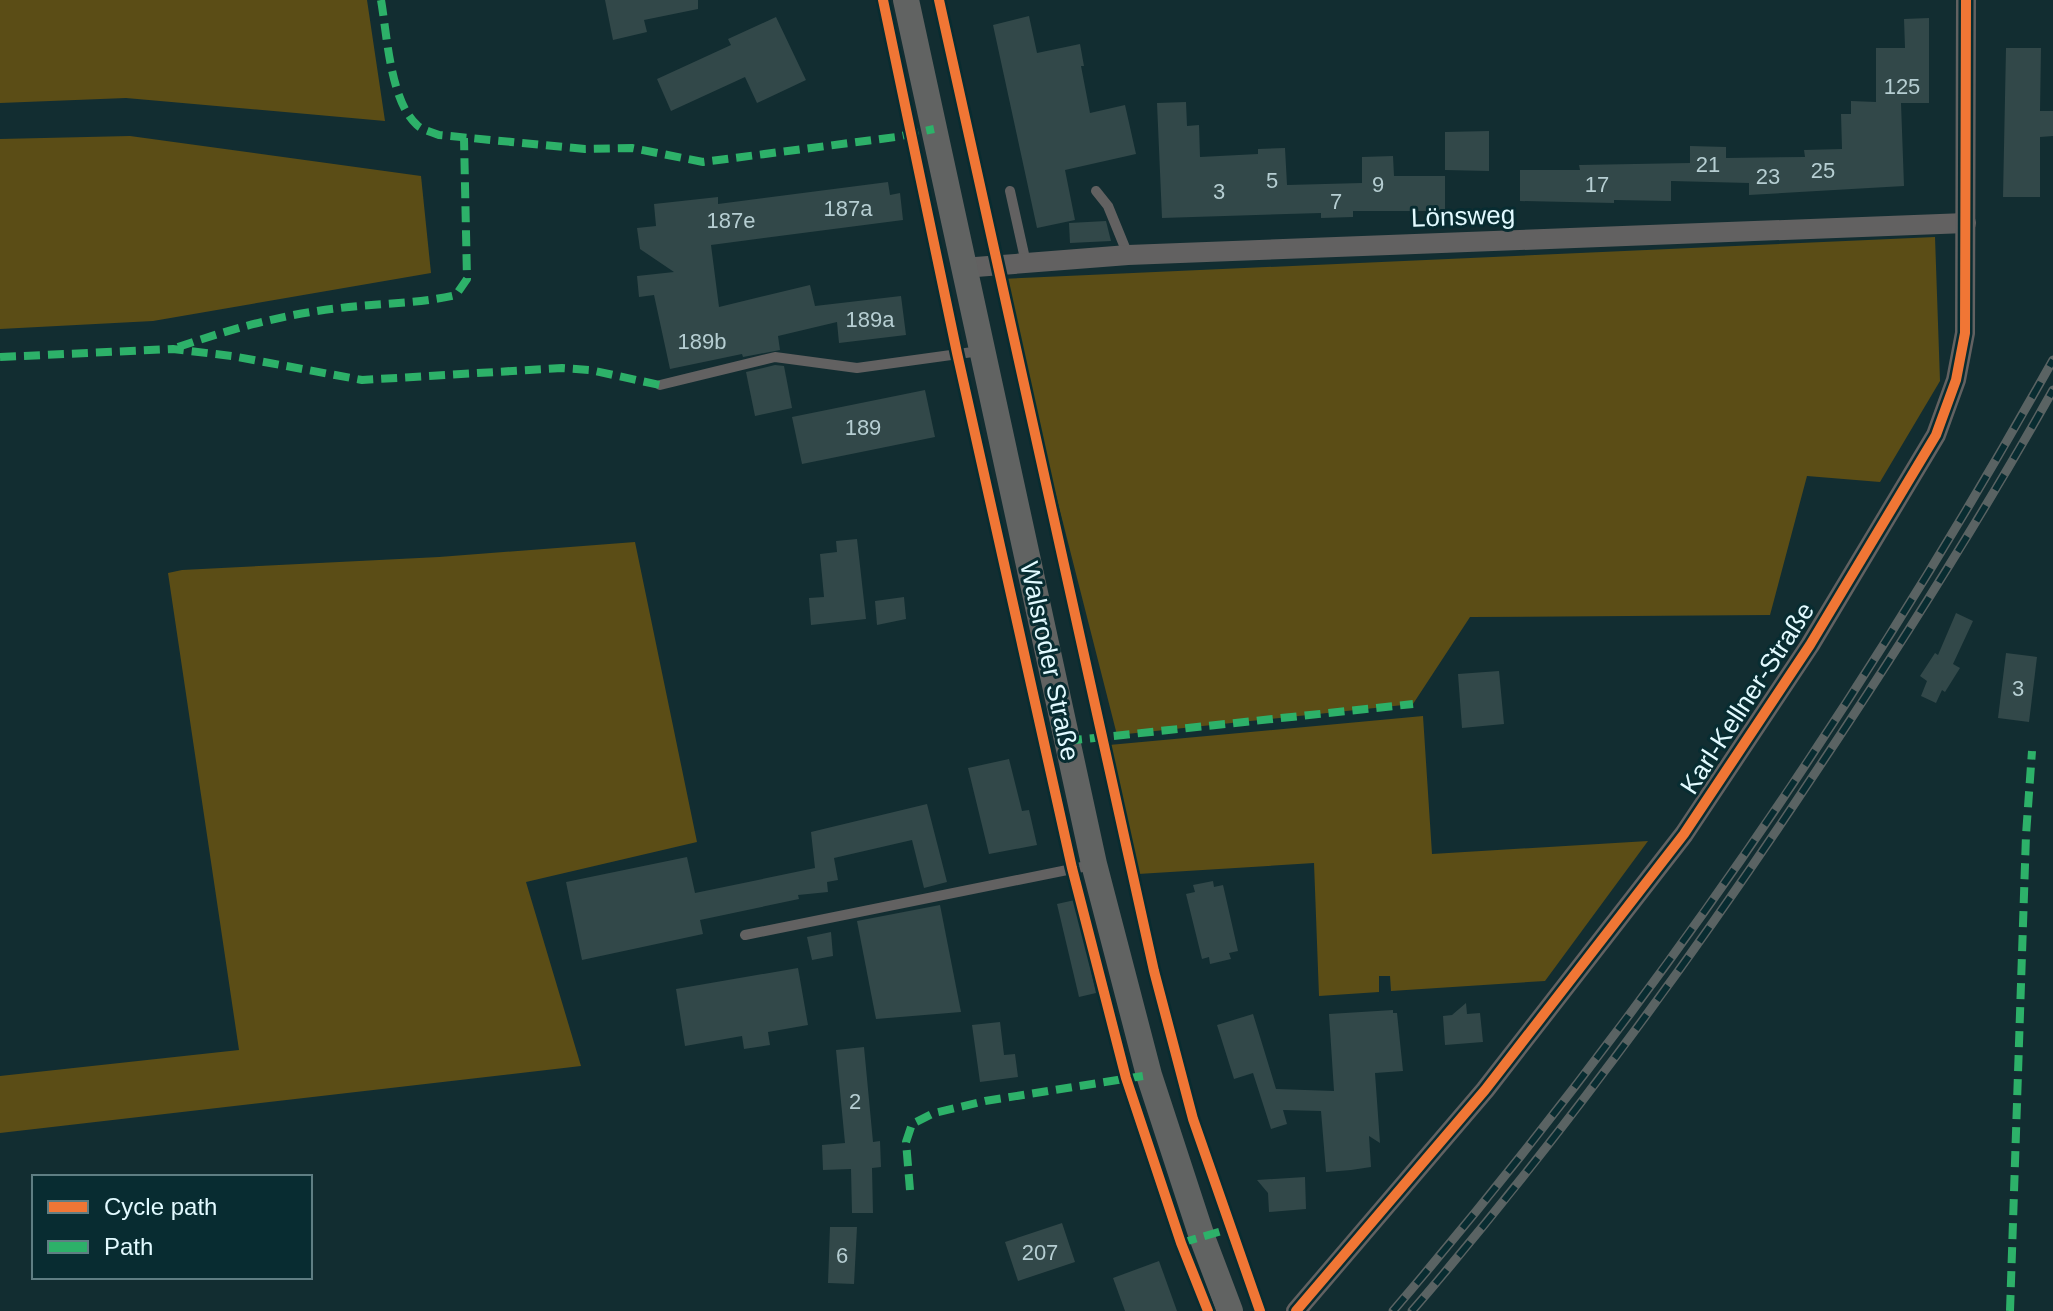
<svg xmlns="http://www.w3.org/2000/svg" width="2053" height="1311" font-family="Arial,sans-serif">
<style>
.green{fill:#5b4d16}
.building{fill:#324849}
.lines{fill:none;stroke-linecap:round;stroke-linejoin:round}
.lane{stroke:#626161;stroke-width:10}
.street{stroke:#626161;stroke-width:20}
.secondary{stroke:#616362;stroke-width:26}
.rail-casing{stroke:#5a6363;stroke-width:9}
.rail{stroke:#082c31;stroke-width:6;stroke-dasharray:18;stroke-linecap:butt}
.quiet{stroke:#2db169;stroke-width:8;stroke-dasharray:16 8;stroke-linecap:butt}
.cycleway-casing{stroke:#082c31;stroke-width:15}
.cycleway{stroke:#f07635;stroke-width:10}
.labels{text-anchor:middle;stroke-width:6;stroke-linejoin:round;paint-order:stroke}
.number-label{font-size:22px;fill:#b6ced2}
.street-label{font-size:26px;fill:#e2faff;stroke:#082c31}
</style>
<rect width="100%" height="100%" fill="#122d31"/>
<g class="green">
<path d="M0 0H367L385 121 126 98 0 103Z"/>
<path d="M130 136 421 176 431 273 153 321 0 329V139Z"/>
<path d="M1935 237 1940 381 1880 482 1807 476 1770 615 1470 617 1413 704 1117 735 1001 279Z"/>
<path d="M635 542 697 842 526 882 581 1066 0 1133V1076L239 1050 168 573 182 570 439 557Z"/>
<path d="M1423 716 1432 854 1648 841 1545 981 1391 991 1390 976H1379V992L1319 996 1314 863 1138 874 1109 745Z"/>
</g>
<g class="building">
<path d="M605 0H698V9L644 20 647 32 613 40Z"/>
<path d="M1029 16 1037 53 1080 44 1084 66H1081L1090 113 1125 105 1136 154 1065 170 1075 220 1037 228 993 25Z"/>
<path d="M776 17 806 80 757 103 745 77 671 111 657 79 731 45 728 39Z"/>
<path d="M1929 18V103H1901L1904 186 1749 195V183L1671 181V201L1614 200V203L1520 201V170H1580L1579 165 1690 163V146L1726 147V158L1805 157 1804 150 1842 149 1841 114H1851V101L1876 102V48H1905L1904 19Z"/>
<path d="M2006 48H2041L2040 111H2053V136L2040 137V197H2003Z"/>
<path d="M1186 102 1187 126 1199 125 1200 157 1258 154V149L1285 148 1287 185 1362 183V157L1393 156 1394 176H1445V211H1353V217L1321 218V213L1162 218 1157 103Z"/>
<path d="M1489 131V171L1445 170V132Z"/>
<path d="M888 182 890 195 900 193 903 220 711 245 719 307 810 285 815 306 901 296 906 335 839 343 837 322 778 336 780 350 743 357 742 354 670 369 654 295 639 297 637 276 674 272 640 249 637 228 656 226 654 204 718 197V204Z"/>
<path d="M1106 221 1111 241 1070 243 1069 223Z"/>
<path d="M775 365 784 366 792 408 755 416 746 372Z"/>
<path d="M925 390 935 437 802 464 792 417Z"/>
<path d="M857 539 866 619 811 625 809 598 824 597 820 554 837 552 836 541Z"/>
<path d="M904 597 906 619 877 625 875 601Z"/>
<path d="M1956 613 1973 621 1953 664 1960 668 1945 692 1942 690 1936 703 1921 696 1927 681 1920 676 1935 653 1938 655Z"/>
<path d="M2006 653 2037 657 2029 722 1998 718Z"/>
<path d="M1499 671 1504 724 1462 728 1458 674Z"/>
<path d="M1009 759 1022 811 1029 810 1037 845 989 854 968 768Z"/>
<path d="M927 804 947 882 924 888 912 840 834 858 838 880 827 882 828 892 798 895 799 899 700 920 703 934 582 960 566 882 687 857 695 893 815 868 811 832Z"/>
<path d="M1213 881 1214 887 1223 885 1238 951 1229 953 1231 959 1210 964 1209 957 1202 959 1186 894 1195 892 1193 885Z"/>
<path d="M1075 900 1096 993 1079 997 1057 904Z"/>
<path d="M940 905 961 1012 876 1019 857 921Z"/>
<path d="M831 932 833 956 812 960 807 937Z"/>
<path d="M798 968 808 1025 768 1032 770 1045 744 1049 742 1036 685 1046 676 989Z"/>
<path d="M1466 1003 1467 1014 1480 1013 1483 1042 1445 1045 1443 1016 1452 1015Z"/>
<path d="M1393 1010V1013H1397L1403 1071 1375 1073 1380 1143 1369 1136 1371 1167 1351 1170 1326 1172 1321 1111 1283 1110 1287 1124 1271 1129 1253 1073 1234 1079 1217 1025 1253 1014 1276 1089 1334 1091 1329 1014Z"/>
<path d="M1000 1022 1004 1055 1015 1054 1018 1077 980 1082 972 1025Z"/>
<path d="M864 1047 873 1142 880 1141 881 1167 872 1168 873 1213H852L851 1169 823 1170 822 1145 845 1143 836 1050Z"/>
<path d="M1305 1177 1306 1209 1269 1212 1268 1193 1257 1180Z"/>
<path d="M1062 1223 1075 1262 1018 1281 1005 1242Z"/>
<path d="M830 1227H857L854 1284 828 1283Z"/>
<path d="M1159 1261 1177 1311H1125L1113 1278Z"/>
</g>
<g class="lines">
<g class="lane">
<path d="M1010 191 1026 263"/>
<path d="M1096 191 1108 206 1128 255"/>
<path d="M660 385 775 357 857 368 980 351"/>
<path d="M745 935 1092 865"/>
</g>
<g class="street">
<path d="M963 268 1128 255 1966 223"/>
<path d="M1296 1311 1485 1090 1684 834 1810 645 1936 435 1956 380 1965 333 1966 0"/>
</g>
<path class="secondary" d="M906 0 1094 864 1149 1075 1202 1237 1230 1311"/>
<g class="rail-casing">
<g id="rail">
<path d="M1393 1311C1643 1018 1865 696 2053 360"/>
<path d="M1412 1311C1559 1140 1693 957 1817 770 1900 646 1980 520 2053 390"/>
</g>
</g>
<use href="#rail" class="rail"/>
<g class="quiet">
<path d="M381 0C387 34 390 101 417 125 422 130 432 132 439 135L585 149 632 148 703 162 896 137 934 129"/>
<path d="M178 347C231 329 284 314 340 308 379 303 418 304 456 295L467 279 464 138"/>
<path d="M0 357 173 349 232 356 362 380 562 368 590 370 660 385"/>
<path d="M1066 741 1413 704"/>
<path d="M910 1190 906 1142 912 1124 934 1113 985 1101 1149 1075"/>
<path d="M1181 1243 1232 1228"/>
<path d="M2010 1311 2026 835 2032 751"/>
</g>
<g class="cycleway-casing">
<g id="cycleway">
<path d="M883 0 957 353 1072 868 1126 1078 1181 1243 1208 1311"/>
<path d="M939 0 1154 971 1193 1119 1260 1311"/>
<path d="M1296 1311 1485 1090 1684 834 1810 645 1936 435 1956 380 1965 333 1966 0"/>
</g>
</g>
<use href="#cycleway" class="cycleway"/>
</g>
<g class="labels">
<g class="number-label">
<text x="1902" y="94">125</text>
<text x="1708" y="172">21</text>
<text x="1823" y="178">25</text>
<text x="1768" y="184">23</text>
<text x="1272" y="188">5</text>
<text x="1378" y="192">9</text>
<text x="1597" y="192">17</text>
<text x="1219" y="199">3</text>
<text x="1336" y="209">7</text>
<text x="848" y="216">187a</text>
<text x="731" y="228">187e</text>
<text x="870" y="327">189a</text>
<text x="702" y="349">189b</text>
<text x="863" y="435">189</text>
<text x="2018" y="696">3</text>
<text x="855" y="1109">2</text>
<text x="1040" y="1260">207</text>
<text x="842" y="1263">6</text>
</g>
<g class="street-label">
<text transform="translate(1463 216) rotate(-2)" y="9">Lönsweg</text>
<text transform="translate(1050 661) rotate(78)" y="9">Walsroder Straße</text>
<text transform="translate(1747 698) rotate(-57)" y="9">Karl-Kellner-Straße</text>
</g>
</g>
<rect x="32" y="1175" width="280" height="104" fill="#082c31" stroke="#5f7e83" stroke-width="2"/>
<rect x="48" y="1201" width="40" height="12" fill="#f07635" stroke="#5f7e83" stroke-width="2"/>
<text x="104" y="1215" font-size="24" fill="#e2faff">Cycle path</text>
<rect x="48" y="1241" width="40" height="12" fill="#2db169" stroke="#5f7e83" stroke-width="2"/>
<text x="104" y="1255" font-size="24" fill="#e2faff">Path</text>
</svg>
